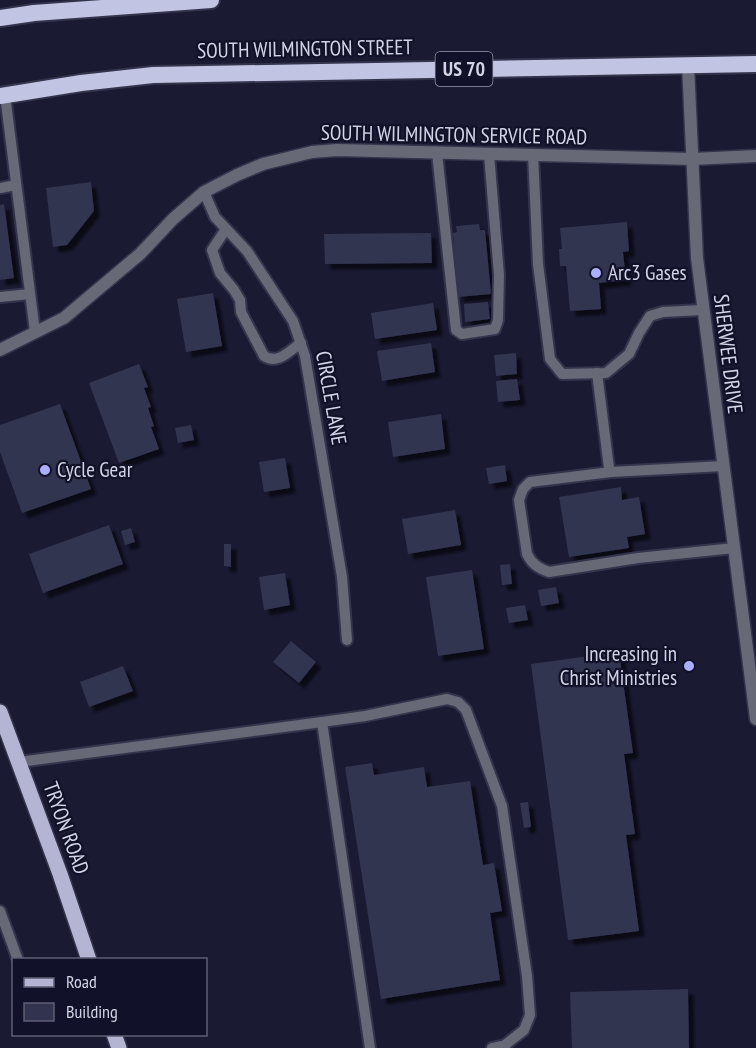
<svg xmlns="http://www.w3.org/2000/svg" width="756" height="1048" font-family="'PT Sans Narrow',sans-serif">
<style>
.building{fill:#32344f;filter:url(#shadow)}
.lines{fill:none;stroke-linecap:round;stroke-linejoin:round}
.service-casing{stroke:#34344c;stroke-width:14}
.minor-casing{stroke:#34344c;stroke-width:15}
.primary-casing{stroke:#34344c;stroke-width:18}
.trunk-casing{stroke:#34344c;stroke-width:20}
.service{stroke:#676976;stroke-width:10}
.minor{stroke:#676976;stroke-width:12}
.primary{stroke:#b3b5d2;stroke-width:15}
.trunk{stroke:#c2c4e4;stroke-width:16}
.poi-dot{fill:#abaffb;stroke:#111129;stroke-width:2}
.labels{text-anchor:middle;stroke-width:4.5;stroke-linejoin:round;paint-order:stroke}
.shield{fill:#111129;stroke:#989aad;stroke-width:1.5}
.shield-label{font-size:20px;font-weight:bold;fill:#d2d4e5}
.street-label{font-size:21px;fill:#d2d4e5;stroke:#111129}
.poi-label{font-size:21px;fill:#d2d4e5;stroke:#111129;text-anchor:start}
</style>
<defs>
<filter id="shadow"><feDropShadow dx="5.5" dy="5.5" stdDeviation="1.5" flood-color="#0009"/></filter>
</defs>
<rect width="100%" height="100%" fill="#1a1a33"/>
<g class="building">
<path d="M91 182 94 211 67 245 53 247 46 188Z"/>
<path d="M4 204 14 278 0 280V205Z"/>
<path d="M627 222 629 251 623 252 626 280 599 283 601 309 570 311 566 266H560L559 249H562L560 228Z"/>
<path d="M479 224 480 230H485L491 294 458 297 453 233 457 232 456 226Z"/>
<path d="M431 233 432 263 325 264 324 234Z"/>
<path d="M213 293 222 346 186 352 177 299Z"/>
<path d="M488 302 490 319 465 322 464 304Z"/>
<path d="M433 303 437 330 375 339 371 313Z"/>
<path d="M431 343 435 372 382 381 377 351Z"/>
<path d="M516 353 517 374 496 376 494 355Z"/>
<path d="M139 364 148 387 144 388 151 407 148 408 154 426 151 427 159 449 119 463 89 383Z"/>
<path d="M517 379 520 400 498 402 496 381Z"/>
<path d="M60 404 91 489 22 513 0 452V425Z"/>
<path d="M441 414 445 449 393 457 388 422Z"/>
<path d="M191 425 194 440 178 443 175 428Z"/>
<path d="M285 458 290 488 264 492 259 462Z"/>
<path d="M505 465 507 481 489 484 486 468Z"/>
<path d="M621 487 622 500 639 497 645 534 627 537 629 548 569 557 559 497Z"/>
<path d="M455 510 461 545 408 554 402 519Z"/>
<path d="M109 525 123 564 43 593 29 554Z"/>
<path d="M131 528 135 542 125 545 121 531Z"/>
<path d="M224 544H231V567L224 566Z"/>
<path d="M510 564 512 584 502 585 500 565Z"/>
<path d="M472 570 484 649 438 656 426 577Z"/>
<path d="M285 573 290 605 264 610 259 577Z"/>
<path d="M556 587 559 603 541 606 538 590Z"/>
<path d="M525 605 528 620 509 623 506 608Z"/>
<path d="M291 641 316 662 299 683 273 662Z"/>
<path d="M619 652 633 753 624 754 635 834 626 835 639 931 568 940 531 664Z"/>
<path d="M123 666 133 691 89 707 80 682Z"/>
<path d="M372 763 374 775 424 767 427 787 470 781 483 865 494 863 502 911 490 913 500 980 381 999 345 767Z"/>
<path d="M528 802 531 827 524 828 520 803Z"/>
<path d="M688 989 689 1048H572L570 992Z"/>
</g>
<g class="lines">
<g class="service-casing">
<g id="service">
<path d="M5 95 35 332"/>
<path d="M437 153 456 330 462 334 495 329 498 320 499 275 489 154"/>
<path d="M533 154 538 264 550 359 562 374 606 373 629 354 639 333 650 316 663 312 702 310"/>
<path d="M0 188 16 185"/>
<path d="M204 192 215 217 247 251 293 321 305 356 342 577 347 640"/>
<path d="M226 229 212 250 220 273 234 290 240 300 241 312 264 356C278 365 289 351 301 343"/>
<path d="M0 297 30 294"/>
<path d="M597 373 609 468 611 472 723 466"/>
<path d="M611 472 530 482 523 489 519 500 527 554C532 564 538 568 549 572L638 558 734 548"/>
<path d="M322 722 365 716 447 699 458 702 466 710 502 806 527 976 530 1015 524 1030 505 1045 492 1048"/>
<path d="M19 762 322 722 370 1048"/>
<path d="M0 911 18 960"/>
</g>
</g>
<g class="minor-casing">
<g id="minor">
<path d="M688 65 697 258 756 719"/>
<path d="M0 350 64 318 140 254 173 219 204 192 237 175 263 164 312 152 337 150 693 159 756 156"/>
</g>
</g>
<g class="primary-casing">
<g id="primary">
<path d="M0 712 60 874 89 960"/>
<path d="M114 1034 119 1048"/>
</g>
</g>
<g class="trunk-casing">
<g id="trunk">
<path d="M0 18 34 13 211 0"/>
<path d="M0 96 81 83 153 75 756 64"/>
</g>
</g>
<use href="#service" class="service"/>
<use href="#minor" class="minor"/>
<use href="#primary" class="primary"/>
<use href="#trunk" class="trunk"/>
</g>
<g class="poi-dot">
<circle cx="596" cy="273" r="6"/>
<circle cx="45" cy="470" r="6"/>
<circle cx="689" cy="666" r="6"/>
</g>
<g class="labels">
<rect class="shield" x="435.5" y="52" width="57" height="34" rx="4.5"/>
<g class="shield-label">
<text x="464" y="76">US 70</text>
</g>
<g class="street-label">
<text transform="translate(305 49) rotate(-1)" y="7">SOUTH WILMINGTON STREET</text>
<text transform="translate(454 135) rotate(1)" y="7">SOUTH WILMINGTON SERVICE ROAD</text>
<text transform="translate(728 354) rotate(83)" y="7">SHERWEE DRIVE</text>
<text transform="translate(331 398) rotate(80)" y="7">CIRCLE LANE</text>
<text transform="translate(66 828) rotate(70)" y="7">TRYON ROAD</text>
</g>
<g class="poi-label">
<text x="608" y="280">Arc3 Gases</text>
<text x="57" y="477">Cycle Gear</text>
<text x="677" y="661" text-anchor="end">Increasing in<tspan x="677" dy="24">Christ Ministries</tspan></text>
</g>
</g>
<rect x="12" y="958" width="195" height="78" fill="#111129" stroke="#5e5f74" stroke-width="1.5"/>
<rect x="24" y="978" width="30" height="9" fill="#b3b5d2" stroke="#5e5f74" stroke-width="1.5"/>
<text x="66" y="988" font-size="18" fill="#d2d4e5">Road</text>
<rect x="24" y="1003" width="30" height="18" fill="#32344f" stroke="#5e5f74" stroke-width="1.5"/>
<text x="66" y="1018" font-size="18" fill="#d2d4e5">Building</text>
</svg>
